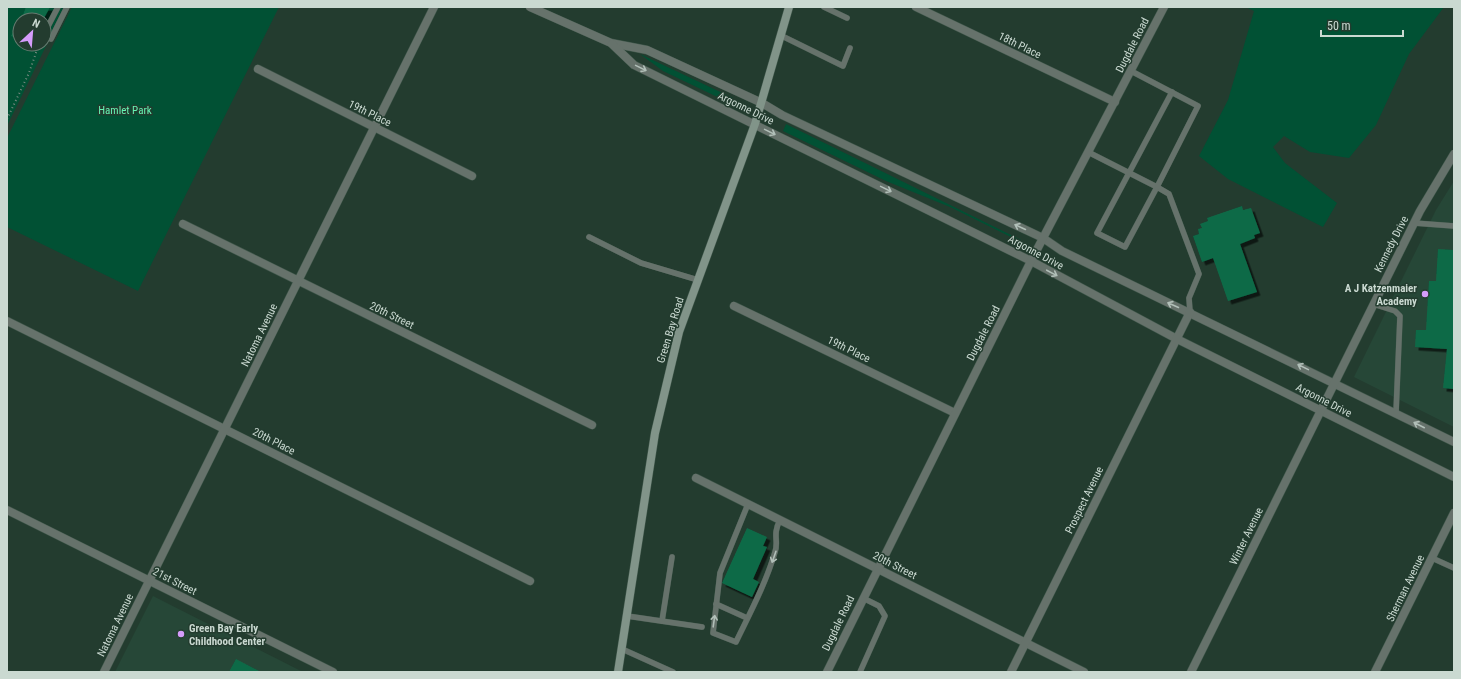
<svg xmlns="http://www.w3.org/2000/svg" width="1461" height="679" font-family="'Roboto Condensed',sans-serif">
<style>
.built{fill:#264737}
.green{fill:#015134;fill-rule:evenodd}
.building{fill:#0d6a47;filter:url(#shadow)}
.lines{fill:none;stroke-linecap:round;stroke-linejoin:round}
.service-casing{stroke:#41584c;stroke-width:6}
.minor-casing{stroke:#41584c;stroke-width:9}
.secondary-casing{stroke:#41584c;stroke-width:9}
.path{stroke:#778b81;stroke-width:2;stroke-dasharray:1 3;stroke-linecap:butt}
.service{stroke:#66726b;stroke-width:5.5}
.minor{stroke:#66726b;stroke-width:8}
.secondary{stroke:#819489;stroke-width:8}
.oneway{stroke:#b1bfb8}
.poi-dot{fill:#d59cfb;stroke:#233c2f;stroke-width:1.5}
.labels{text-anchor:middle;stroke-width:3;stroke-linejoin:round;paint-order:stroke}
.street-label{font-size:11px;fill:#cad9d1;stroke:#233c2f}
.park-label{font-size:11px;fill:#66f5b4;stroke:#233c2f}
.poi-label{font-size:11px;font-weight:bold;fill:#cad9d1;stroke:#233c2f;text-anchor:end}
</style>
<defs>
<filter id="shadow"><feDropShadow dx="3.5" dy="3.5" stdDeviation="0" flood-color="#0009"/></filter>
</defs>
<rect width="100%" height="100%" fill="#233c2f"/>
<g class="built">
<path d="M1454 181V427L1354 377 1436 210Z"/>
<path d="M153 596 303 672H115Z"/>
</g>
<g class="green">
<path d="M7 7H65L7 126ZM20 20H44V44H20Z"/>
<path d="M72 7H279L138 291 7 227V138Z"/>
<path d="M1246 7H1444L1409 54 1376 125 1349 158 1310 152 1284 136 1273 147 1285 163 1337 203 1323 227 1228 179 1199 156 1228 100 1254 11Z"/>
<path d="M640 54 733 98V103H730L663 71Z"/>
<path d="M786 124 1021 240 1019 241 950 207 886 181 783 131Z"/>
</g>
<g class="building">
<path d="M26 7H50L43 20H21Z"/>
<path d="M18 23 20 24V40L11 36Z"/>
<path d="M1242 206 1243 210 1251 208 1260 233 1254 235 1255 238 1240 244 1257 292 1228 301 1213 258 1202 262 1193 236 1199 234 1198 229 1202 228 1200 224 1208 221 1207 218Z"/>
<path d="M1438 249 1454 250V389L1443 388 1447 349 1415 347 1416 330H1426L1429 281H1436Z"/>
<path d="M747 528 767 537 763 546 767 547 753 579 759 582 752 597 722 583Z"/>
<path d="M236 659 261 672H229Z"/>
</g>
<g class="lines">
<g class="service-casing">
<g id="service">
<path d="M824 7 847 18"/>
<path d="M44 34 58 7"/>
<path d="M782 36 843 66 850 48"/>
<path d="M51 39 67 7"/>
<path d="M1172 92 1097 233 1125 247 1157 187 1169 194 1199 274 1189 298 1190 312"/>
<path d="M1088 152 1157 187 1198 106 1131 71"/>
<path d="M1414 223 1454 226"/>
<path d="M589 237 641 263 698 280"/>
<path d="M1373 304 1395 311 1400 316 1396 413"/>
<path d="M748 504 720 573 713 633 736 642C750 613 766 583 775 552 779 541 772 535 780 520"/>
<path d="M1432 558 1454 568"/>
<path d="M716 604 747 618"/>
<path d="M627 616 702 627"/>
<path d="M662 621 672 557"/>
<path d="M622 649 673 672"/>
<path d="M860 672 885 616 879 606 863 598"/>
</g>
</g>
<g class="minor-casing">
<g id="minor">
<path d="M530 7 611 43 647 50 762 103 782 115 1043 238 1062 251 1454 442"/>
<path d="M916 7 1115 102"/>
<path d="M612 44 634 65 1031 261 1177 339 1454 477"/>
<path d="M258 69 472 176"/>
<path d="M183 224 592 425"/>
<path d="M734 306 955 413"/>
<path d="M7 321 530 581"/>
<path d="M696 478 1084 672"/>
<path d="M7 510 333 672"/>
<path d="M104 672 434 7"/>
<path d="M827 672 1031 261 1164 7"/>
<path d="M1011 672 1190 312"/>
<path d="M1191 672 1420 211 1454 154"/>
<path d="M1375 672 1454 513"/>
</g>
</g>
<g class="secondary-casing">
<path id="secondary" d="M618 672 655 433 679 332 755 124 789 7"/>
</g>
<path class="path" d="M7 119 29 73 39 44"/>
<use href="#service" class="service"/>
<use href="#minor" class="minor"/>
<use href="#secondary" class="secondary"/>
</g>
<defs><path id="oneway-shaft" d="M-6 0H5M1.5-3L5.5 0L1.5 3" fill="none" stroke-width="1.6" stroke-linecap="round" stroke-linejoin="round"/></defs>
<g class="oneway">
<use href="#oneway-shaft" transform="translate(641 68) rotate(26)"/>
<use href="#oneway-shaft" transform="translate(770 132) rotate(26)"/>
<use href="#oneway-shaft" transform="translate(886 189) rotate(26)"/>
<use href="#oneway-shaft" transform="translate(1020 227) rotate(-155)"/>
<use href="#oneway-shaft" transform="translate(1052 273) rotate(28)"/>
<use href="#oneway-shaft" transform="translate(1173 305) rotate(-156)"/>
<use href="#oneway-shaft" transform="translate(1303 367) rotate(-154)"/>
<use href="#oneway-shaft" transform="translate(1419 425) rotate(-153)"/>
<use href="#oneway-shaft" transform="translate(774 557) rotate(109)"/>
<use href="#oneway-shaft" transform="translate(714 621) rotate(-82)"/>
</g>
<g class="poi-dot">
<circle cx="1425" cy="294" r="4"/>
<circle cx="181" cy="634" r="4"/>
</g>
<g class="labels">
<g class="street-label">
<text transform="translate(1020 45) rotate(26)" y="4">18th Place</text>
<text transform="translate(1132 45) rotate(-63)" y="4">Dugdale Road</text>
<text transform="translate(746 108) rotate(26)" y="4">Argonne Drive</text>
<text transform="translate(370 113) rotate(26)" y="4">19th Place</text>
<text transform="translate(1391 244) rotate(-63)" y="4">Kennedy Drive</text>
<text transform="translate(1036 252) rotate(28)" y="4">Argonne Drive</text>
<text transform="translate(392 315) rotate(26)" y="4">20th Street</text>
<text transform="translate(670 330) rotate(-73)" y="4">Green Bay Road</text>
<text transform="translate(983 333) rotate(-63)" y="4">Dugdale Road</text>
<text transform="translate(259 335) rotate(-64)" y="4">Natoma Avenue</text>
<text transform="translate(849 349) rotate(26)" y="4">19th Place</text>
<text transform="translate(1324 400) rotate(27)" y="4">Argonne Drive</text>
<text transform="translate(274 441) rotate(27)" y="4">20th Place</text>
<text transform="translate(1084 500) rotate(-64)" y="4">Prospect Avenue</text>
<text transform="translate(1246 536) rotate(-64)" y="4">Winter Avenue</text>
<text transform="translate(895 565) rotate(27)" y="4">20th Street</text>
<text transform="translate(175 581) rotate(27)" y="4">21st Street</text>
<text transform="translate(1405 588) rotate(-64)" y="4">Sherman Avenue</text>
<text transform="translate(838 623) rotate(-64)" y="4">Dugdale Road</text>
<text transform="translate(115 625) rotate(-64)" y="4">Natoma Avenue</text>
</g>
<g class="park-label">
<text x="125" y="114">Hamlet Park</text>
</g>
<g class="poi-label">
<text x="1417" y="292">A J Katzenmaier<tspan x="1417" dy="13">Academy</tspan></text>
<text x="189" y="632" text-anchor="start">Green Bay Early<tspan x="189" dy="13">Childhood Center</tspan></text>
</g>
</g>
<rect width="1461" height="679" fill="none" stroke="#cad9d1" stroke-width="16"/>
<g transform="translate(32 32) rotate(26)"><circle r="19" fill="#233c2f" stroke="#667b70"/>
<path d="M0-3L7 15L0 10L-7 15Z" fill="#d59cfb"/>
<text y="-6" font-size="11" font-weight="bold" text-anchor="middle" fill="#cad9d1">N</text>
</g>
<path d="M1321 30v6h82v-6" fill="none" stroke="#cad9d1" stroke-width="2"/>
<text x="1327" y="30" font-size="12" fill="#cad9d1" stroke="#233c2f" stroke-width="3" paint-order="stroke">50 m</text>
</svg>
